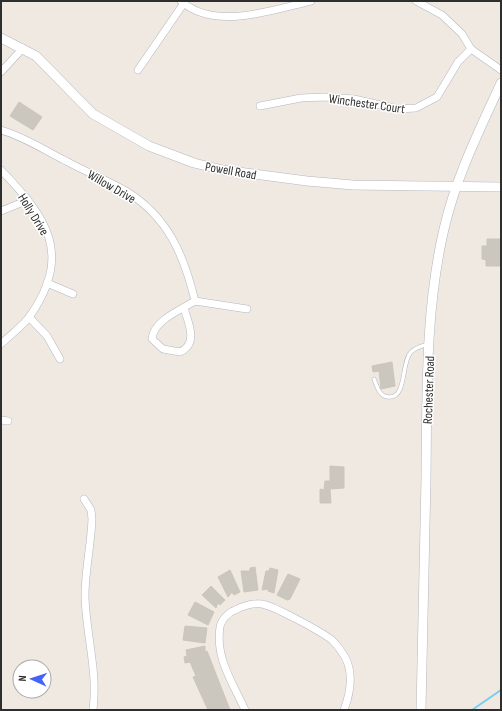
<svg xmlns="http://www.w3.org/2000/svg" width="502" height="711" font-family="'Sofia Sans Condensed',sans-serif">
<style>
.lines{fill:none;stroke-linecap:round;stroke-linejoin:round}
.stream{stroke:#75cff0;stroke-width:2}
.building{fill:#cbc7bf;stroke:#cbc5ba}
.service-casing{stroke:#b4b7c1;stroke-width:4.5}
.minor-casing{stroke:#b4b7c1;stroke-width:8}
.tertiary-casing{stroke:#b4b7c1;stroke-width:10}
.service{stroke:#fff;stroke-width:3.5}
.minor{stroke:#fff;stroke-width:7}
.tertiary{stroke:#fff;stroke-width:9}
.labels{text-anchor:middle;stroke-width:3;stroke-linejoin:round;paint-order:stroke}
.street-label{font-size:13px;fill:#2e2e2e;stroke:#fff}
</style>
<rect width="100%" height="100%" fill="#efe9e1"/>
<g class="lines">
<path class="stream" d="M472 710 501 690"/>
</g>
<g class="building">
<path d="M19 102 42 117 33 130 10 116Z"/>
<path d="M487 239H501V266H486V260L482 259V246H487Z"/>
<path d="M392 362 395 386 381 389 379 371 373 372 372 366Z"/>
<path d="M330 466 344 467V488L330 489 331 503H320V489L324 490 325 481H330Z"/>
<path d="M255 567 258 590 244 592 241 571H250V568Z"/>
<path d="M270 568 278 570 274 593 268 591V589L262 590 266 571H269Z"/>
<path d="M230 570 240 592 234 595 232 592 228 597 218 577Z"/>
<path d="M288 574 300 579 290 599 287 600 277 595Z"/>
<path d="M211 586 225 600 220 605 218 603 216 608 202 595Z"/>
<path d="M195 602 214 612 208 625 188 615Z"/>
<path d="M185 626 207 628 205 643 183 640Z"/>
<path d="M205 646V652L207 651 230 710H208L193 677 196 676 190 662 185 663 184 657 187 656 186 650Z"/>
</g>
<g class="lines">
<g class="service-casing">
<path id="service" d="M374 379C377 386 379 397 389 397 407 398 401 362 411 352 416 347 422 346 428 344"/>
</g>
<g class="minor-casing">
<g id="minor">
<path d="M181 1C214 31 273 10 311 1"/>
<path d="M416 1 442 15 462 34 471 49 501 70"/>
<path d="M138 70 184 3"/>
<path d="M1 72 23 48"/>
<path d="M260 106 301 98 324 97 354 99 398 109 416 108 437 97 458 62 471 49"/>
<path d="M1 130C25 137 44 150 66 161 86 172 107 180 126 191 168 217 184 255 195 301"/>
<path d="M1 170C47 218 73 254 30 316 23 326 10 335 1 344"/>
<path d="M1 211 28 200"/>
<path d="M47 283 73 294"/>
<path d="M195 301 247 309"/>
<path d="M184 308C188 322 199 344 180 352L163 349 152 339C153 321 180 310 195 301"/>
<path d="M29 317 47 336 60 359"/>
<path d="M1 420 8 421"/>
<path d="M84 499 91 510 92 519C91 545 85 571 85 596 86 635 98 671 93 710"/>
<path d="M245 710C233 683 215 658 220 627 221 620 229 612 235 610 243 606 253 603 262 604 276 607 320 631 332 640 336 644 342 652 345 657 354 674 350 694 344 710"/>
</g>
</g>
<g class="tertiary-casing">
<g id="tertiary">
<path d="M1 38 36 56 93 114 149 146 194 163 223 170 307 181 353 185 501 187"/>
<path d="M421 710C423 633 425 556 426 479 427 396 425 310 444 229 456 177 479 131 501 83"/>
</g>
</g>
<use href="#service" class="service"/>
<use href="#minor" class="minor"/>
<use href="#tertiary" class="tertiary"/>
</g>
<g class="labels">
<g class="street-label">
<text transform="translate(367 103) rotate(8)" y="5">Winchester Court</text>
<text transform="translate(231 170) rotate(10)" y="5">Powell Road</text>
<text transform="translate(112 186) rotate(30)" y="5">Willow Drive</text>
<text transform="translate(34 214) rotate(58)" y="5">Holly Drive</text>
<text transform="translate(428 390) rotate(-88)" y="5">Rochester Road</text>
</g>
</g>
<rect width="502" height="711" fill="none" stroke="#2e2e2e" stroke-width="4"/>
<g transform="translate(32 679) rotate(273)"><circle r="19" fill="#ffffff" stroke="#ababab"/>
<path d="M0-3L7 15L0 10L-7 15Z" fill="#4264fb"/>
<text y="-6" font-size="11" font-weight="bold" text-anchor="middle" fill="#2e2e2e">N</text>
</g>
</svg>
